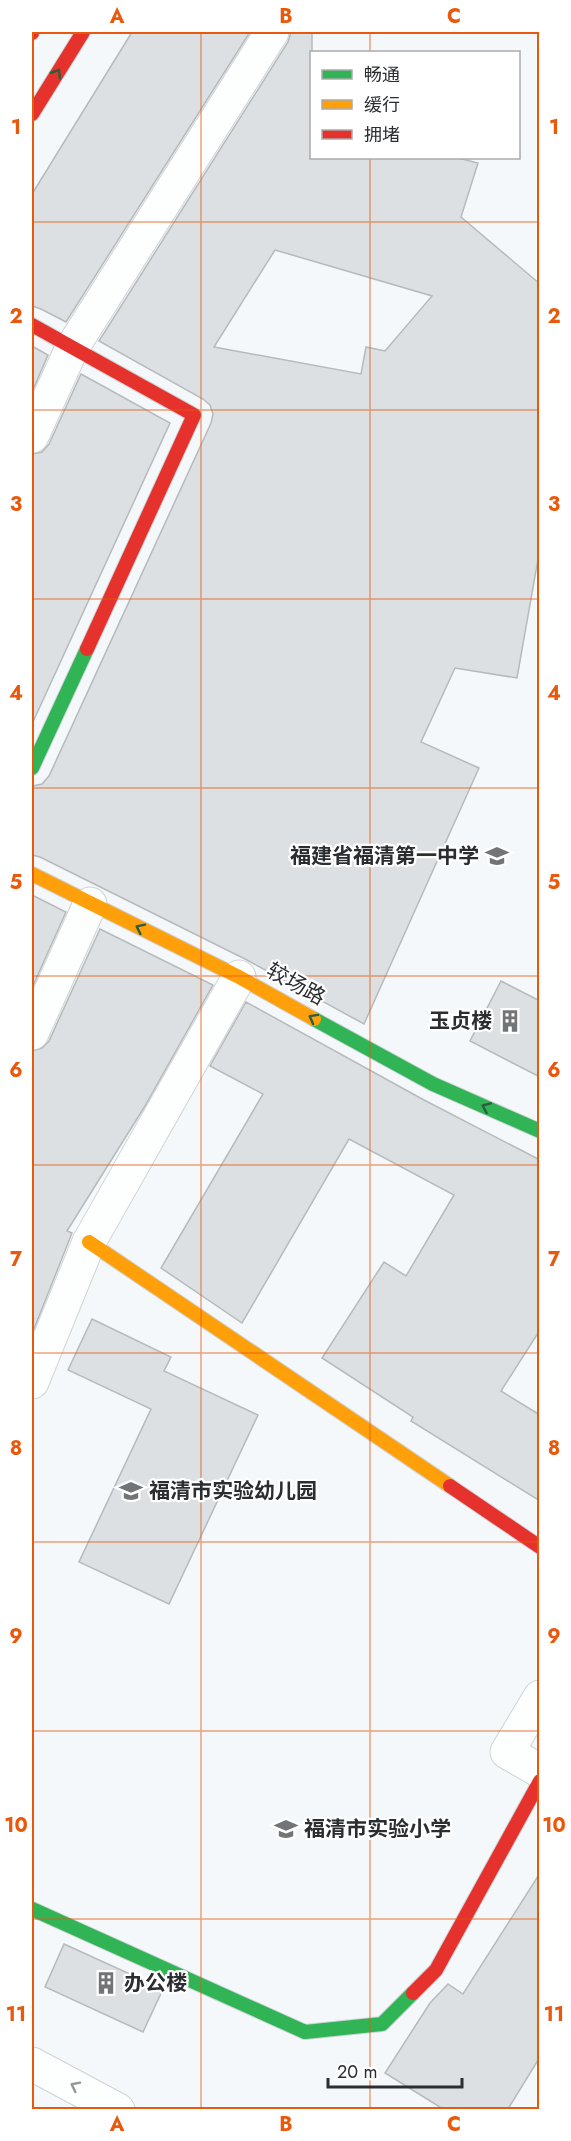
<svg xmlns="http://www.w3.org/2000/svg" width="571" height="2141" font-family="Jost,'Noto Sans SC',sans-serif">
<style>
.building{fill:#dce0e3;stroke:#b7babc;stroke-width:1.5;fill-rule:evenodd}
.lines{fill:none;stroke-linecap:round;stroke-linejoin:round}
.street-casing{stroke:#cfd3d5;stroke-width:35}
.fast-casing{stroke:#cfd3d5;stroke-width:16}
.slow-casing{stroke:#cfd3d5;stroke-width:16}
.jam-casing{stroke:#cfd3d5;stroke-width:16}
.street{stroke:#fdfefe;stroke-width:33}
.fast{stroke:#30b455;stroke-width:14}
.slow{stroke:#ff9f0a;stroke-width:14}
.jam{stroke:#e5322d;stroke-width:14}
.oneway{stroke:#2c5d3d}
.oneway2{stroke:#949697}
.grid{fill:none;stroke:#e8590c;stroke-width:1.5;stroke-opacity:0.55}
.labels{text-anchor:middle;stroke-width:4.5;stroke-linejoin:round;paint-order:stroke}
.poi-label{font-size:21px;font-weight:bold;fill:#2a2e30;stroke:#fff;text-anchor:start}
.street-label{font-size:21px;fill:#2a2e30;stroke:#fff}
.neatline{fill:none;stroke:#e8590c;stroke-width:2}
.grid-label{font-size:20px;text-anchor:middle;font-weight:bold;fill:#e8590c}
</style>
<rect width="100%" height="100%" fill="#f4f8fb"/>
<g class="building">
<path d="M132 32H250L66 322 41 309 32 306V194Z"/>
<path d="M291 32H312V158H458L478 163 461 217 540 284V548L517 678 455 668 421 742 479 768 364 1024 247 960 40 857 32 855V786L42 784 49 776 211 423 213 414 210 405 203 399 99 341 288 42ZM275 250 432 296 385 351 366 347 361 374 214 347Z"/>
<path d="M32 346 48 355 32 392Z"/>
<path d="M81 374 170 423 32 724V454L42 452 49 444Z"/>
<path d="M32 895 66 912 32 988Z"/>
<path d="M100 929 213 985 145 1106 67 1231 72 1233 32 1334V1051L42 1048 49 1041Z"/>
<path d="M501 981 540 1001V1077L470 1041Z"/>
<path d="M246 1002 424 1100 540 1160V1330L501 1391 540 1415V1501L411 1421 413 1417 322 1358 384 1262 406 1276 454 1195 349 1139 242 1323 161 1268 263 1094 210 1066Z"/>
<path d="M92 1319 171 1357 164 1371 258 1415 169 1604 79 1562 151 1409 68 1370Z"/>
<path d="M540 1873V2057L508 2109H443L385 2073 430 2003 448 1984 463 1994Z"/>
<path d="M64 1944 163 1989 143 2032 45 1987Z"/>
</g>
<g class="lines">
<g class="street-casing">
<g id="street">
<path d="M32 436 72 348 272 32"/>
<path d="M32 1033 90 904"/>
<path d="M32 1382 89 1242 239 977"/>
<path d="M540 1697 507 1752 540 1771"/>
<path d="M32 2064 118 2110"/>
</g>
</g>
<g class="fast-casing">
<g id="fast">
<path d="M32 768 87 649"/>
<path d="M314 1019 433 1084 540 1131"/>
<path d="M32 1909 305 2032 382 2024 413 1993"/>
</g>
</g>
<g class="slow-casing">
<g id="slow">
<path d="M32 874 239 977 314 1019"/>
<path d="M89 1242 450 1486"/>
</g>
</g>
<g class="jam-casing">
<g id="jam">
<path d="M32 32V33"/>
<path d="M32 114 83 32"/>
<path d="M32 325 194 415 87 649"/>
<path d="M450 1486 540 1547"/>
<path d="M413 1993 436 1970 540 1781"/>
</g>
</g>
<use href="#street" class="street"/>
<use href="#fast" class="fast"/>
<use href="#slow" class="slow"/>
<use href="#jam" class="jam"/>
</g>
<defs><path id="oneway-chevron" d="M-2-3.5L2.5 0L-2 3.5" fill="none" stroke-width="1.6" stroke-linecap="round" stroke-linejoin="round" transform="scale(1.5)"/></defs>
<g class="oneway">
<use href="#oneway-chevron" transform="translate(57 73) rotate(-58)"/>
<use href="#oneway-chevron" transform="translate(140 928) rotate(-154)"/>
<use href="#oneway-chevron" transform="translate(313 1018) rotate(-151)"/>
<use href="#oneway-chevron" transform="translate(486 1107) rotate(-156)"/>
</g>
<use class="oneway2" href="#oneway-chevron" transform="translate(75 2086) rotate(-153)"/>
<path class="grid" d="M201 32V2110M370 32V52M370 158V2110M32 222H540M32 410H540M32 599H540M32 788H540M32 976H540M32 1165H540M32 1353H540M32 1542H540M32 1731H540M32 1919H540"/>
<defs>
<g id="school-bare" transform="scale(1.8)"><path d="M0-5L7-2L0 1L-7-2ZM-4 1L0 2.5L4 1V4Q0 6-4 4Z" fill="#717577" stroke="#fff" stroke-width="2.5" paint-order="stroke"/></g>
<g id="building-bare" transform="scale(1.8)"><path d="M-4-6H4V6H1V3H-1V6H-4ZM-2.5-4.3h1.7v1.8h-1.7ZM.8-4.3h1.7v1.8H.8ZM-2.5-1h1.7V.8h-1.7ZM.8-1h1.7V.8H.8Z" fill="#717577" stroke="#fff" stroke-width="2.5" paint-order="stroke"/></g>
</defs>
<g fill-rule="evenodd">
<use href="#school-bare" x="497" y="856"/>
<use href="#building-bare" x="510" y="1021"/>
<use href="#school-bare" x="131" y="1491"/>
<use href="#school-bare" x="286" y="1829"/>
<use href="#building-bare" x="106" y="1983"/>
</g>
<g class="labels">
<g class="poi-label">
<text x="479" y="863" text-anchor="end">福建省福清第一中学</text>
<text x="492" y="1028" text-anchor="end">玉贞楼</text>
<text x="149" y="1498">福清市实验幼儿园</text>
<text x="304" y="1836">福清市实验小学</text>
<text x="124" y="1990">办公楼</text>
</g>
<g class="street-label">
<text transform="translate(296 984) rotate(29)" y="7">较场路</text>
</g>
</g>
<rect width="571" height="2141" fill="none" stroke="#ffffff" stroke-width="66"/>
<rect x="310" y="51" width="210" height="108" fill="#ffffff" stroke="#aaabac" stroke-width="1.5"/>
<rect x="322" y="70" width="30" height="9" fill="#30b455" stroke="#aaabac" stroke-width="1.5"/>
<text x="364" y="81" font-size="18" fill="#2a2e30">畅通</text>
<rect x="322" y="100" width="30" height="9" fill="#ff9f0a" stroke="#aaabac" stroke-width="1.5"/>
<text x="364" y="111" font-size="18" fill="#2a2e30">缓行</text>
<rect x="322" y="130" width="30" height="9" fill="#e5322d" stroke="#aaabac" stroke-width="1.5"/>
<text x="364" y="141" font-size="18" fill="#2a2e30">拥堵</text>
<path d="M328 2078v9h134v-9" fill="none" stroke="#2a2e30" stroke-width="3"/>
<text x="337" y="2078" font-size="18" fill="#2a2e30" stroke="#ffffff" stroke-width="4.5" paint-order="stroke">20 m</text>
<rect x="33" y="33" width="505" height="2075" class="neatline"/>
<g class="grid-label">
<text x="117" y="23">A</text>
<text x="286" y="23">B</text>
<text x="454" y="23">C</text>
<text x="16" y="134">1</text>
<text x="554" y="134">1</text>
<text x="16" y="323">2</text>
<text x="554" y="323">2</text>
<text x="16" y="511">3</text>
<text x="554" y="511">3</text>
<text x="16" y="700">4</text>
<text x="554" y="700">4</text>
<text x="16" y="889">5</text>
<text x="554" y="889">5</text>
<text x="16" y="1077">6</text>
<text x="554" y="1077">6</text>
<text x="16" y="1266">7</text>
<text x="554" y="1266">7</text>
<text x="16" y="1455">8</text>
<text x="554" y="1455">8</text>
<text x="16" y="1643">9</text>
<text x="554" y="1643">9</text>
<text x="16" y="1832">10</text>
<text x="554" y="1832">10</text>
<text x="16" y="2021">11</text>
<text x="554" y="2021">11</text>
<text x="117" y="2131">A</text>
<text x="286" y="2131">B</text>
<text x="454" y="2131">C</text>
</g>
</svg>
